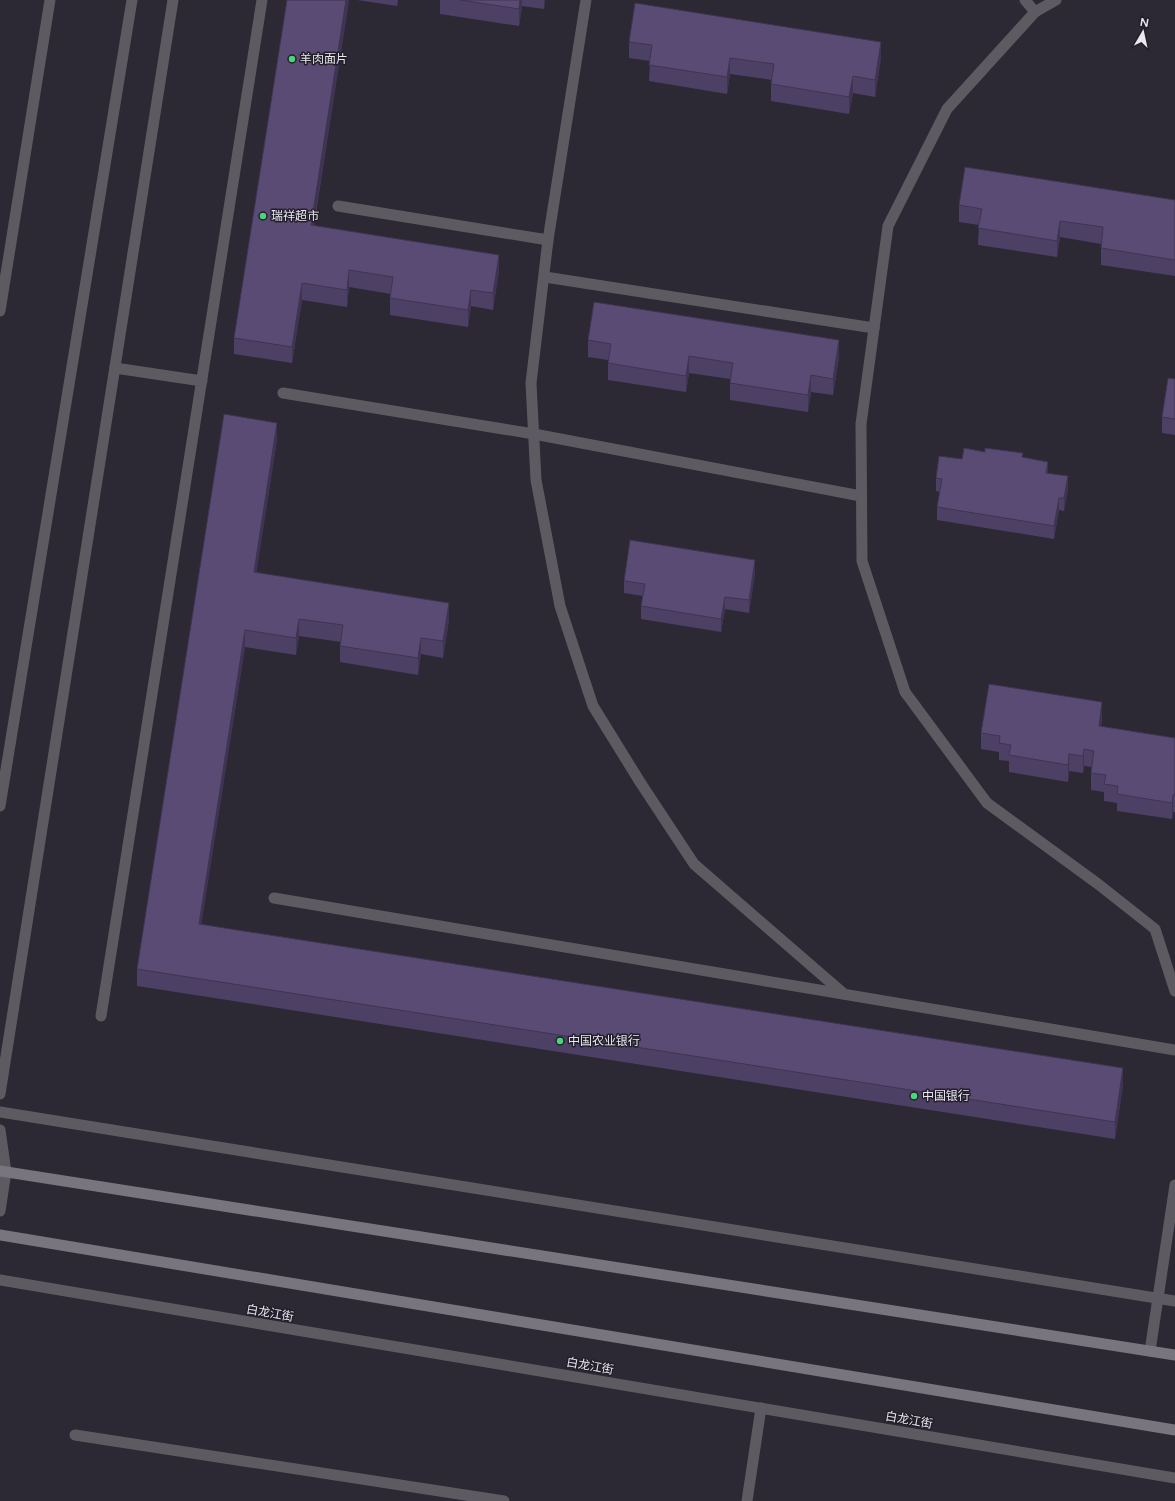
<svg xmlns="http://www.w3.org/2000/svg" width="1175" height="1501" font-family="'Varela Round','Noto Sans SC',sans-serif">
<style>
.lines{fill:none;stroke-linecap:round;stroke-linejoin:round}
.service{stroke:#5d5b61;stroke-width:11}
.minor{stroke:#5d5b61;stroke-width:11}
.tertiary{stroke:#5d5b61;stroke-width:11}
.secondary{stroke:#78757f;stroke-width:11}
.wall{fill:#4d4065}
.shaded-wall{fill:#3f3452}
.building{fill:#5a4b75;stroke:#3f3452}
.poi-dot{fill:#48d778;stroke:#231f2a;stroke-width:1.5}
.labels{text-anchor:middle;stroke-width:3;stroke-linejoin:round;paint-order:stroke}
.poi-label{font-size:12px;fill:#e9e7ef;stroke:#231f2a;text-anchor:start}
.street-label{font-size:12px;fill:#e9e7ef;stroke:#231f2a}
</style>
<rect width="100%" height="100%" fill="#2c2834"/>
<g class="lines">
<g class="service">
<path d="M338 206 548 240"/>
<path d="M545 277 874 328"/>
<path d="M115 368 202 381"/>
<path d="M283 393 534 434 861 496"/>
<path d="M101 1016 262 0"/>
<path d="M0 1112 1175 1301"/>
<path d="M0 1130 6 1172 0 1211"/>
<path d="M75 1435 504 1501"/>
</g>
<g class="minor">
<path d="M586 0 548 240 531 383 536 480 560 606 593 706 640 782 694 864 844 994"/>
<path d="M1025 0 1035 12"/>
<path d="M1056 0 1035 12 947 109 888 226 861 424 862 561 905 692 987 803 1098 884 1155 929 1175 991"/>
<path d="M0 311 50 0"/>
<path d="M274 898 1175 1050"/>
<path d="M0 1094 173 0"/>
<path d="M0 1280 1175 1478"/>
<path d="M1150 1351 1175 1185"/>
<path d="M747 1501 761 1408"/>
</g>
<path class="tertiary" d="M0 806 132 0"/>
<g class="secondary">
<path d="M0 1171 1175 1355"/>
<path d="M0 1235 1175 1430"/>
</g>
</g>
<g class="wall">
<path d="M287 0H349L314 226 499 271 493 310 471 306 468 327 390 315V298L391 294 349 287 347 307 302 300 292 363 234 354V338Z"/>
<path d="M357 0H398L397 6Z"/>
<path d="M440 0H545L544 9 522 6 519 26 440 14Z"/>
<path d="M629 42 881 58 875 97 853 93 849 114 771 101V84L772 80 730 74 727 94 649 81 650 61 629 58Z"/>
<path d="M1175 200V276L1101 265V244L1060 237 1057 257 978 245 979 225 959 222V205Z"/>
<path d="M588 340 839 357 833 395 811 392 808 412 730 400V379L689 373 686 392 608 380V360L588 357Z"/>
<path d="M1175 379V435L1162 433V417Z"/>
<path d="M277 440 256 573 449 620 443 658 421 654 418 675 340 662V646L341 642 299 636 296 655 245 647 201 924 1123 1085 1115 1139 137 986V969Z"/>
<path d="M1023 458 1048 473 1068 489 1064 511 1059 510 1054 539 937 520V507L940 492 936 491V478L962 459Z"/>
<path d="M755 573 749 613 725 609 721 632 641 619V606L643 596 624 593V581Z"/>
<path d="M1102 719 1101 726 1175 738V812H1173L1172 819 1117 811V803L1104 801V792L1091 790V773L1092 767 1084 766 1083 773 1069 771 1068 782 1009 772V761L999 760V752L981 749V733Z"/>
</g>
<g class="shaded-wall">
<path d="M346 0H349L311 242V225Z"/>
<path d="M520 0H522V6L519 26V9Z"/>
<path d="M544 0H545L544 9Z"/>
<path d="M881 42V58L875 97V80Z"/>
<path d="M730 58V74L727 94V77Z"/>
<path d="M853 76V93L849 114V97Z"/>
<path d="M1060 221V237L1057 257V241Z"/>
<path d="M499 255V271L493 310V293Z"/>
<path d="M349 270V287L347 307V290Z"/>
<path d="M302 283V300L292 363V347Z"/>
<path d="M471 290V306L468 327V310Z"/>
<path d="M839 340V357L833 395V379Z"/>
<path d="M689 356V373L686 392V376Z"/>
<path d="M811 375V392L808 412V395Z"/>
<path d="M277 423V440L254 589V572Z"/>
<path d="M1048 462V474L1046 473Z"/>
<path d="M1068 476V489L1064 511V498Z"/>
<path d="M1059 498V510L1054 539V526Z"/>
<path d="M755 560V573L749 613V600Z"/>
<path d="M725 597V609L721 632V619Z"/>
<path d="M449 603V620L443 658V641Z"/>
<path d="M299 619V636L296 655V638Z"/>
<path d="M245 630V647L199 940V924Z"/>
<path d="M421 638V654L418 675V658Z"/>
<path d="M1102 702V719L1099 743V726Z"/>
<path d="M1084 749V766L1083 773V756Z"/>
<path d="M1069 754V771L1068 782V765Z"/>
<path d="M1173 795V812L1172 819V803Z"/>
<path d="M1123 1068V1085L1115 1139V1122Z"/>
</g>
<g class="building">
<path d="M287 0H346L311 225 499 255 493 293 471 290 468 310 390 298 393 277 349 270 347 290 302 283 292 347 234 338Z"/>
<path d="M460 0H520L519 9Z"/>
<path d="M635 3 881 42 875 80 853 76 849 97 771 84 774 64 730 58 727 77 649 65 652 45 629 42Z"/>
<path d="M965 167 1175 200V260L1101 248 1103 227 1060 221 1057 241 978 228 982 209 959 205Z"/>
<path d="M594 302 839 340 833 379 811 375 808 395 730 383 733 363 689 356 686 376 608 363 611 344 588 340Z"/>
<path d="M1168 378 1175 379V419L1162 417Z"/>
<path d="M224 414 277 423 254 572 449 603 443 641 421 638 418 658 340 646 343 625 299 619 296 638 245 630 199 924 1123 1068 1115 1122 137 969Z"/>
<path d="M964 448 985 452V448L1023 453 1022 457 1048 462 1046 473 1068 476 1064 498H1059L1054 526 937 507 942 479 936 478 939 456 962 459Z"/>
<path d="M630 540 755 560 749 600 725 597 721 619 641 606 645 584 624 581Z"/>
<path d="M989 684 1102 702 1099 726 1175 738V795H1173L1172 803 1117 794 1118 786 1104 784 1106 775 1091 773 1094 751 1084 749 1083 756 1069 754 1068 765 1009 755 1011 745 999 743 1000 736 981 733Z"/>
</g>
<g class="poi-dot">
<circle cx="292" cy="59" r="4"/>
<circle cx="263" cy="216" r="4"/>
<circle cx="560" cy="1041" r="4"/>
<circle cx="914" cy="1096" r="4"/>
</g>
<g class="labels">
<g class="poi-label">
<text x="300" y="63">羊肉面片</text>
<text x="271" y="220">瑞祥超市</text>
<text x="568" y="1045">中国农业银行</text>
<text x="922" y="1100">中国银行</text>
</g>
<g class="street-label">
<text transform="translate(270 1313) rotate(10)" y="4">白龙江街</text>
<text transform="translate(590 1366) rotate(10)" y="4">白龙江街</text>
<text transform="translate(909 1420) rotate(10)" y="4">白龙江街</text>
</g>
</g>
<g transform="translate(1143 32) rotate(9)" stroke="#231f2a" stroke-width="3" paint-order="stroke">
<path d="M0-3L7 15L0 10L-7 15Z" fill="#e9e7ef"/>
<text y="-6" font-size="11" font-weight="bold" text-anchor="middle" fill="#e9e7ef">N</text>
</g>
</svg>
